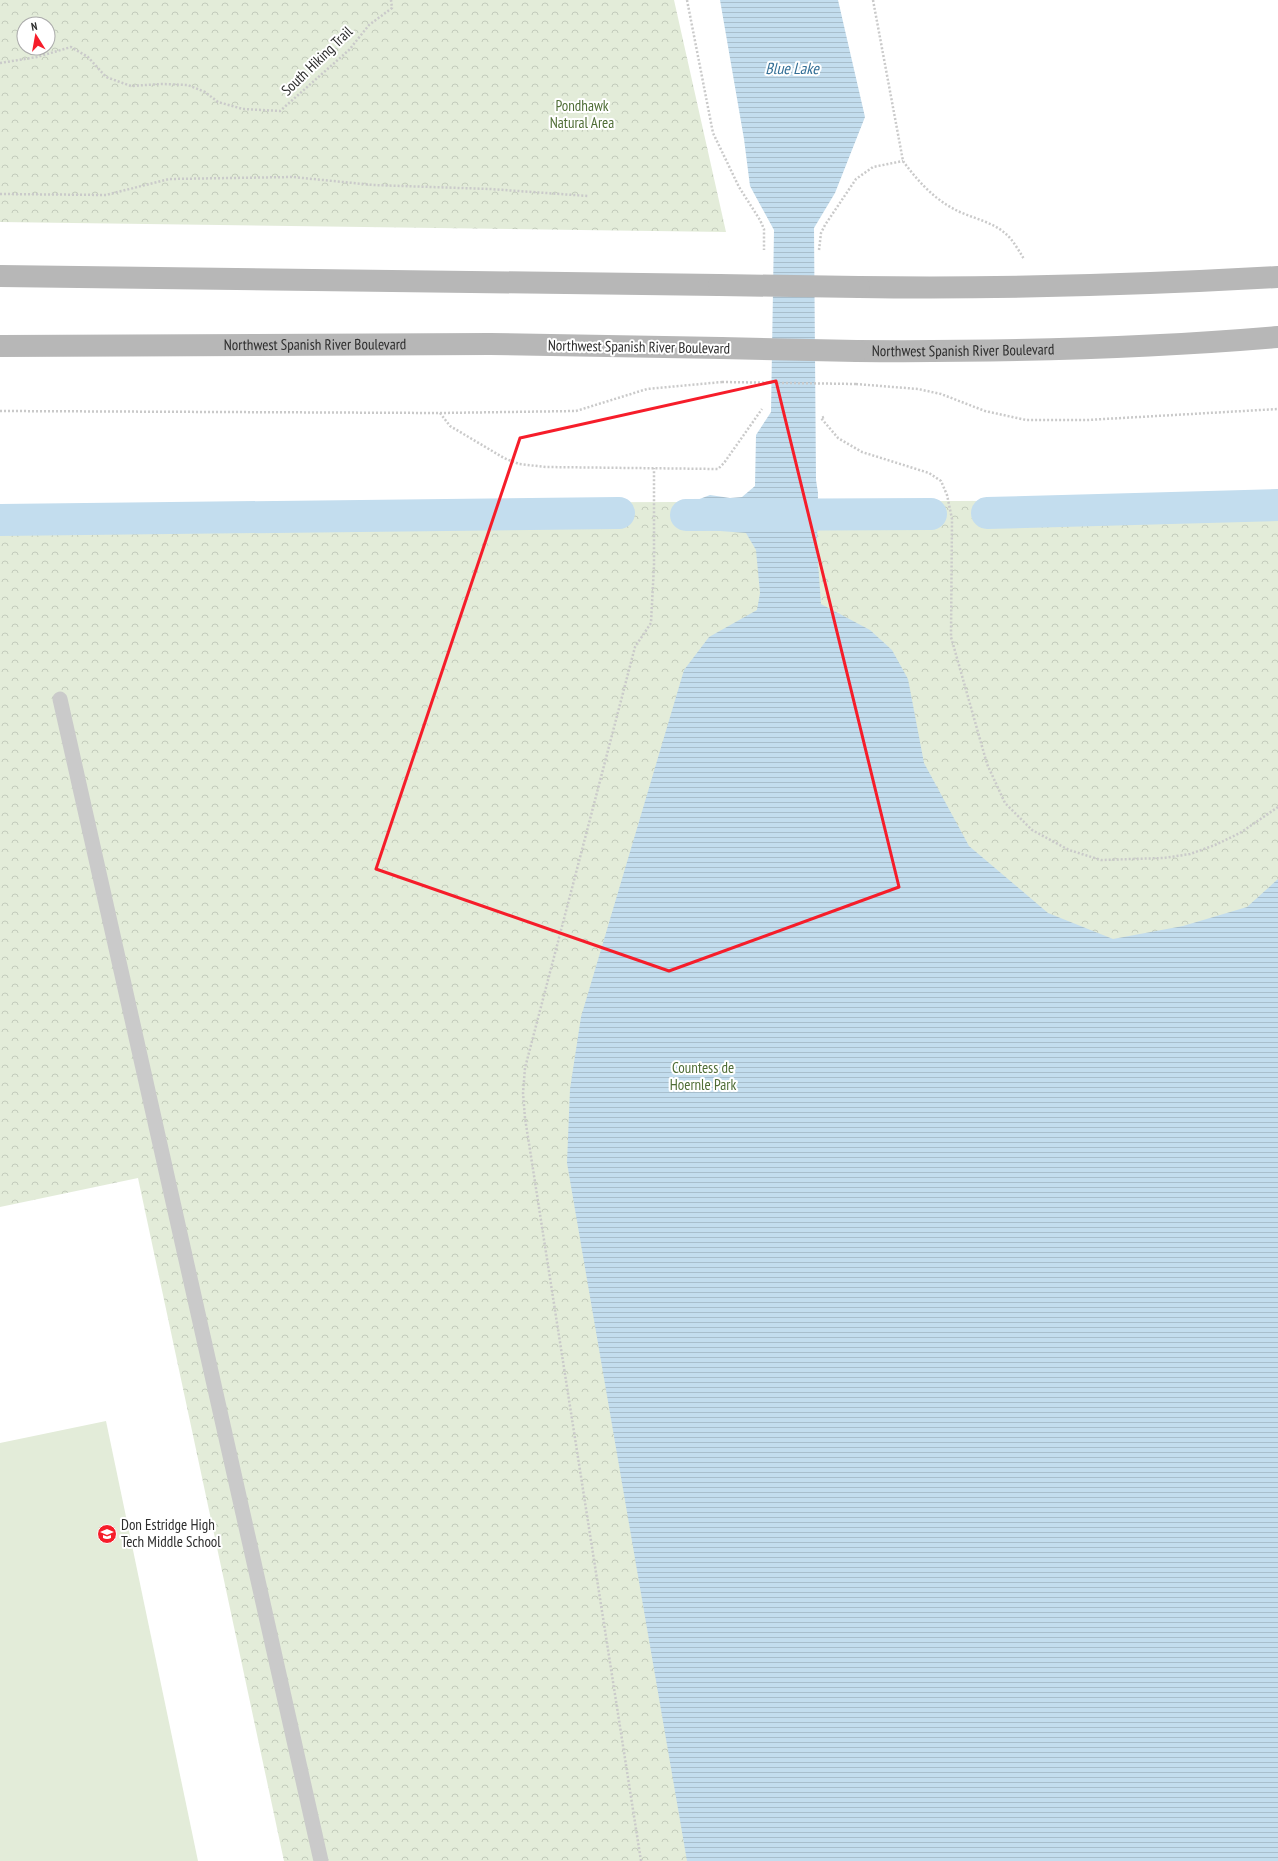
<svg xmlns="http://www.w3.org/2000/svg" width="1278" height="1861" font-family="'PT Sans Narrow',sans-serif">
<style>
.grass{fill:#e3ecd9}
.forest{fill:url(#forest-crowns);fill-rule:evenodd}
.water{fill:url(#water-rules)}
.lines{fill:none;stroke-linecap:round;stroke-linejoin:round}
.canal{stroke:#c3ddee;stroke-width:32}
.path{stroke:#cacaca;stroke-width:2.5;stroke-dasharray:2 2;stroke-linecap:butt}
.service{stroke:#cacaca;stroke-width:15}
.secondary{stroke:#b7b7b7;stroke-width:22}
.path-bridge{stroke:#cacaca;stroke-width:2.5;stroke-dasharray:2 2;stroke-linecap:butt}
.secondary-bridge{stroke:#b7b7b7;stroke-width:22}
.marked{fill:none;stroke:#f61d2a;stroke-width:3;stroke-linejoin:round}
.labels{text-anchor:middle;stroke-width:4;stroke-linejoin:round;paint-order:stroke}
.street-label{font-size:15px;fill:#2d2d2d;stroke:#fff}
.park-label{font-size:15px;fill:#4f6d36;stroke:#fff}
.poi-label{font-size:15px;fill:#2d2d2d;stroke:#fff;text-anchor:start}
.water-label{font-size:16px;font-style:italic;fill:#346f96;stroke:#fff}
</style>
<defs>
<pattern id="forest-crowns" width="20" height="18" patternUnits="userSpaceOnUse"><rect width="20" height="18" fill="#e3ecd9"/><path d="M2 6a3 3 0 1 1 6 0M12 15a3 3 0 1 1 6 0" fill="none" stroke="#c3cbbb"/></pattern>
<pattern id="water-rules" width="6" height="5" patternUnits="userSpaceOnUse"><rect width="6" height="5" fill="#c3ddee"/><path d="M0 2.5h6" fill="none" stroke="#a8becc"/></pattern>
</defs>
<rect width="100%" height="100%" fill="#fff"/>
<path class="grass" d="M106 1421 198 1861H0V1443Z"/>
<g class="forest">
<path d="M0 0H674L726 232 0 222ZM24 24H48V48H24Z"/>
<path d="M1278 500V1861H284L138 1178 0 1207V506L338 503Z"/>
</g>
<path class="water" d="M720 0H838L865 117 835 193 814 228 816 480 818 493 817 548 821 604 870 630 892 650 908 679 924 763 969 846 1048 913 1113 939 1183 926 1247 907 1278 879V1861H687L567 1163 570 1089 581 1017 684 670 709 637 757 610 760 593 756 550 746 533 694 529 686 520V510L697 500 710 495 730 498 742 497 755 486 756 435 771 412 774 230 750 186 744 139Z"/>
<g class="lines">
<g class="canal">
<path d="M987 513 1278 505"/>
<path d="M686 515 931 514"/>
<path d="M0 520 619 513"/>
</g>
<g class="path">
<path d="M687 0 713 133 739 187 760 220 764 229V250"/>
<path d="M873 0 903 161C916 179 934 199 954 209 970 218 992 221 1006 234 1013 240 1019 251 1024 259"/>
<path d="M0 63 37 57 71 47 88 57 106 77 131 86 162 84 188 85 205 92 218 102 243 109 280 111 349 50 369 25 392 8 391 0"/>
<path d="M0 194 106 195 169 179 293 177 373 185 490 189 588 196"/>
<path d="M819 250 821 233 825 225 856 179 873 167 903 161"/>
<path d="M856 384 918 389 941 394 985 411 1026 420H1087L1278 409"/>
<path d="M0 411 440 413 576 411 647 389 722 382"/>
<path d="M440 413 450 426 504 458 519 464 546 467 718 469 724 463 762 409"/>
<path d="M824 417 821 418 838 438 862 452 929 473 941 481 947 495 952 519 951 637 987 764 1005 803 1032 830 1069 850 1101 860 1164 858 1190 854 1215 845 1240 833 1278 807"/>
<path d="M641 1861 525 1118 523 1093 525 1068 635 647 651 623 654 565V468"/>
</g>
<path class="service" d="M60 699 321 1861"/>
<g class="secondary">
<path d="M0 276 719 285"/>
<path d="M859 287C999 289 1138 285 1278 277"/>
<path id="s1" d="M0 346 490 344 721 348"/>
<path id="s2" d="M857 351C997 352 1138 349 1278 337"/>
</g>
<path class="path-bridge" d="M722 382 856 384"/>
<g class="secondary-bridge">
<path d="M719 285 859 287"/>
<path d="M721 348 857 351"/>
</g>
</g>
<path class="marked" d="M776 381 899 887 669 971 376 869 520 438Z"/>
<defs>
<g id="school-disc" transform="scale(1)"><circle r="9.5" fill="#f61d2a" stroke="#fff"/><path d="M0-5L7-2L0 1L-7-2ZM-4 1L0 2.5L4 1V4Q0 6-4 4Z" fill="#fff"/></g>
</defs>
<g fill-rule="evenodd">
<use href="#school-disc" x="107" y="1534"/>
</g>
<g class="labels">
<g class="street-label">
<text transform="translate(317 61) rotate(-44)" y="5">South Hiking Trail</text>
<text dy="5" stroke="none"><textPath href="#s1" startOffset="315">Northwest Spanish River Boulevard</textPath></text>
<text transform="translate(639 347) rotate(1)" y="5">Northwest Spanish River Boulevard</text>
<text dy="5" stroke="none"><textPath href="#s2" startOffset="106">Northwest Spanish River Boulevard</textPath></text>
</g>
<g class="park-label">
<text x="582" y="111">Pondhawk<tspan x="582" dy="17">Natural Area</tspan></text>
<text x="703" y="1073">Countess de<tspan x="703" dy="17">Hoernle Park</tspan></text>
</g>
<g class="poi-label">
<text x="121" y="1530">Don Estridge High<tspan x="121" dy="17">Tech Middle School</tspan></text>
</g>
<g class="water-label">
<text x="792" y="74">Blue Lake</text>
</g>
</g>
<g transform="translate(36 36) rotate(349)"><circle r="19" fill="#ffffff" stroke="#ababab"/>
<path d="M0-3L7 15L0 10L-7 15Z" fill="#f61d2a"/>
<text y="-6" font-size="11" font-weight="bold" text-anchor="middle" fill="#2d2d2d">N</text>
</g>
</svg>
